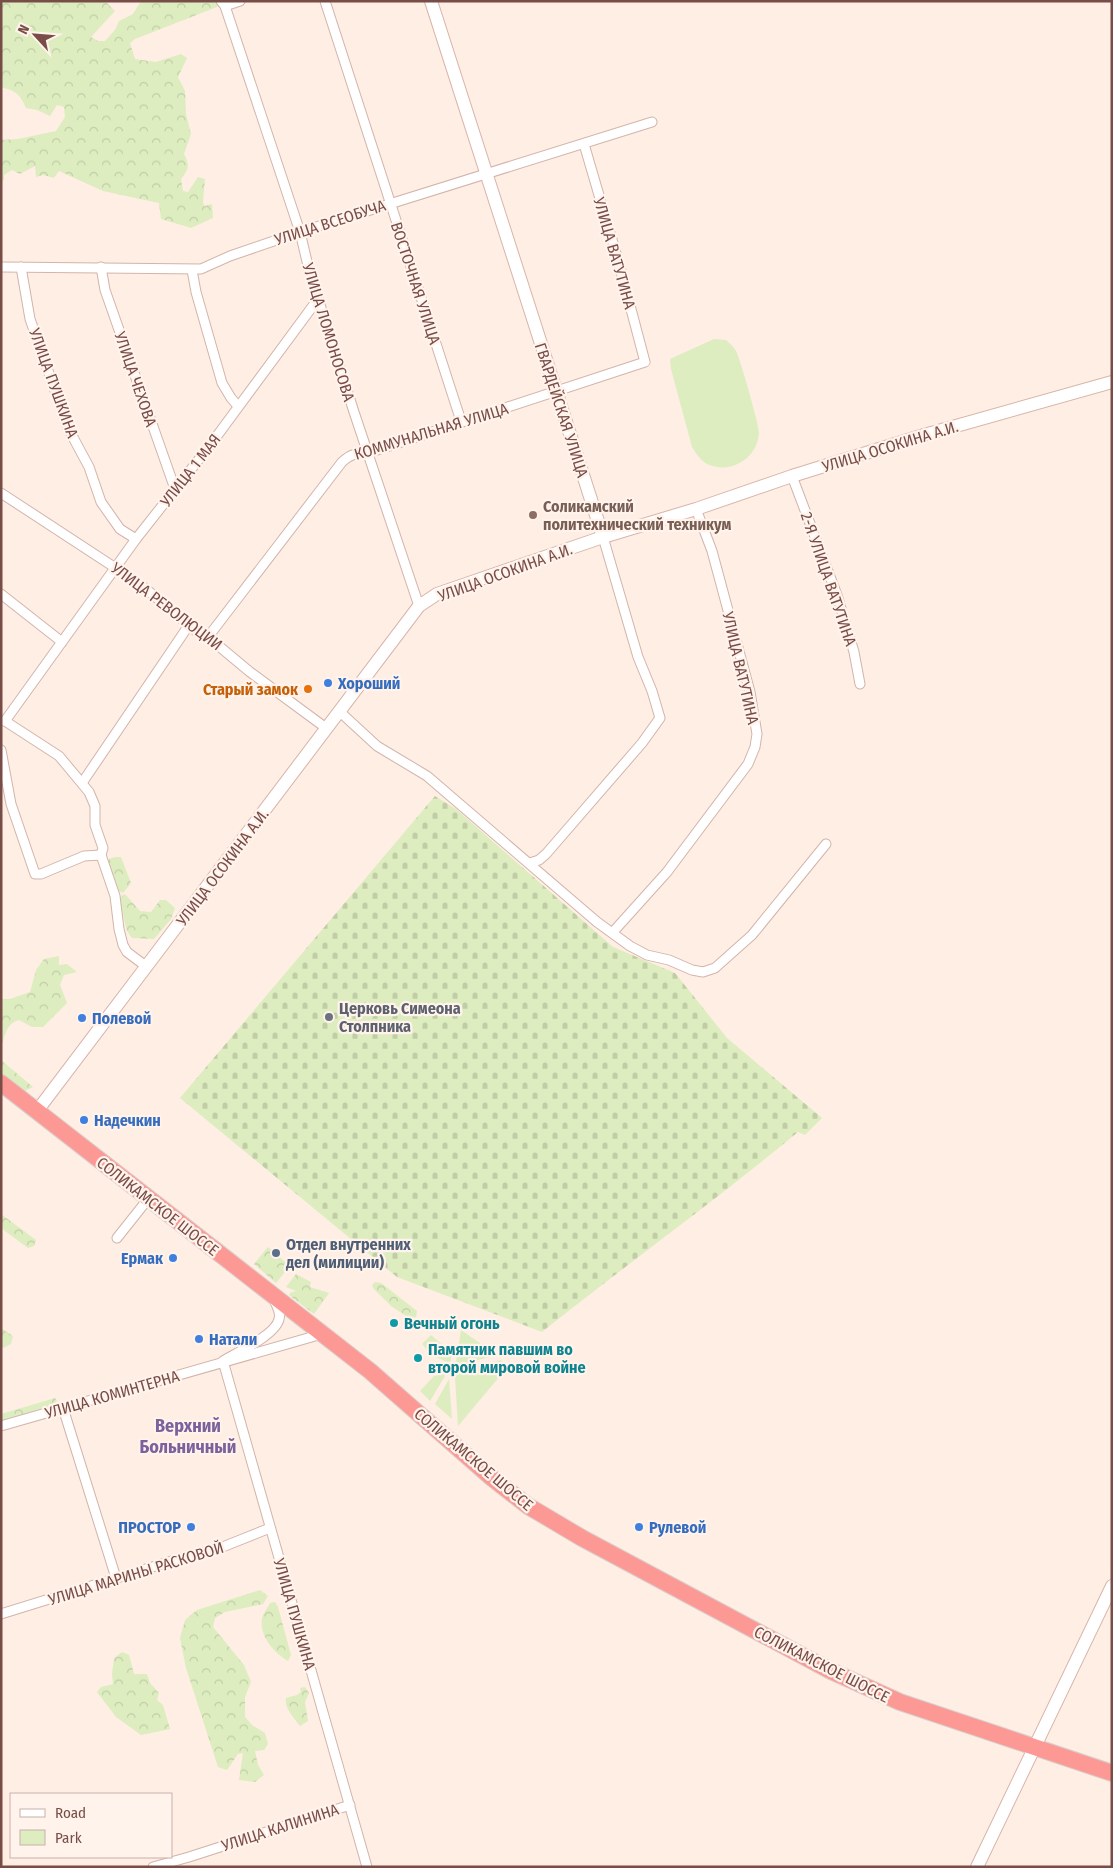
<svg xmlns="http://www.w3.org/2000/svg" width="1113" height="1868" font-family="'Fira Sans Condensed',sans-serif">
<style>
.green{fill:#ddedc0}
.forest{fill:url(#forest-crowns)}
.cemetery{fill:url(#cemetery-stones)}
.lines{fill:none;stroke-linecap:round;stroke-linejoin:round}
.street-casing{stroke:#d3b4ab;stroke-width:11}
.secondary-casing{stroke:#d9b4aa;stroke-width:14}
.highway-casing{stroke:#d9cdcb;stroke-width:18}
.street{stroke:#fff;stroke-width:9}
.secondary{stroke:#fff;stroke-width:12}
.highway{stroke:#fd9995;stroke-width:16}
.education-dot{fill:#8d6e63;stroke:#fff3eb;stroke-width:2}
.shop-dot{fill:#3f7fe0;stroke:#fff3eb;stroke-width:2}
.food-dot{fill:#e8710a;stroke:#fff3eb;stroke-width:2}
.worship-dot{fill:#6b7280;stroke:#fff3eb;stroke-width:2}
.service-dot{fill:#5c6f8a;stroke:#fff3eb;stroke-width:2}
.culture-dot{fill:#0f9aa8;stroke:#fff3eb;stroke-width:2}
.labels{text-anchor:middle;stroke-width:4.5;stroke-linejoin:round;paint-order:stroke}
.street-label{font-size:16px;fill:#794d47;stroke:#fff3eb}
.education-label{font-size:16px;font-weight:bold;fill:#785e54;stroke:#fff3eb;text-anchor:start}
.shop-label{font-size:16px;font-weight:bold;fill:#366cbe;stroke:#fff3eb;text-anchor:start}
.food-label{font-size:16px;font-weight:bold;fill:#c56008;stroke:#fff3eb;text-anchor:end}
.worship-label{font-size:16px;font-weight:bold;fill:#5b616d;stroke:#fff3eb;text-anchor:start}
.service-label{font-size:16px;font-weight:bold;fill:#4e5e75;stroke:#fff3eb;text-anchor:start}
.culture-label{font-size:16px;font-weight:bold;fill:#0d838f;stroke:#fff3eb;text-anchor:start}
.neighbourhood-label{font-size:18px;font-weight:bold;fill:#7c629d;stroke:#fff3eb}
</style>
<defs>
<pattern id="forest-crowns" width="20" height="18" patternUnits="userSpaceOnUse" patternTransform="scale(1.25)"><rect width="20" height="18" fill="#ddedc0"/><path d="M2 6a3 3 0 1 1 6 0M12 15a3 3 0 1 1 6 0" fill="none" stroke="#c1cda6"/></pattern>
<pattern id="cemetery-stones" width="16" height="16" patternUnits="userSpaceOnUse" patternTransform="scale(1.25)"><rect width="16" height="16" fill="#ddedc0"/><path d="M2 7V4a2 2 0 0 1 4 0v3zM10 15v-3a2 2 0 0 1 4 0v3z" fill="#c1cda6"/></pattern>
</defs>
<rect width="100%" height="100%" fill="#feeee3"/>
<g class="green">
<path d="M714 339 726 340C729 343 733 346 736 351 740 358 759 425 759 432 758 458 731 475 707 464 700 460 696 453 692 447L671 369 670 359Z"/>
<path d="M461 1330 497 1355 459 1365 456 1362Z"/>
<path d="M431 1335 451 1352V1361L447 1362 436 1357 444 1348 437 1342 428 1351 422 1344Z"/>
<path d="M501 1360 505 1370 458 1426 455 1377 460 1370Z"/>
<path d="M444 1374 445 1376 430 1401 420 1391 434 1376Z"/>
<path d="M449 1379 452 1419 435 1404Z"/>
</g>
<g class="forest">
<path d="M1 1H105L115 11 91 37 98 41H105L115 30 119 21 133 14 141 1H217L219 3 217 7 135 39 130 43 135 59 156 62 181 54 187 58 178 77 185 91 186 114 191 134 184 154C190 166 189 169 181 179L183 191 188 192 198 177 205 179 203 202 204 206 212 204 213 218 191 228 161 219 159 203 103 191 59 171 54 178 43 175 36 177 35 166 20 174 12 170 4 175V180L1 182V140L18 139 56 131 65 117 64 107 57 105 50 116 37 110 26 108C20 94 16 91 1 87Z"/>
<path d="M115 857H121L131 883 123 893 117 890C113 880 114 872 107 863L109 859Z"/>
<path d="M125 894 140 911 151 912 160 900H166L175 908 171 919 154 939 132 938 127 931 119 898Z"/>
<path d="M59 956V965L67 964 77 972 64 975 60 985 67 1003 43 1027H32L19 1020C6 1024 6 1034 1 1046V999H10L30 992 36 970 44 959Z"/>
<path d="M1 1060 33 1087 25 1091 1 1075Z"/>
<path d="M1 1214 36 1240 34 1246 28 1248 1 1228Z"/>
<path d="M268 1247 290 1266 276 1283 254 1264Z"/>
<path d="M296 1274 311 1282 310 1287 329 1293 314 1314 289 1295 290 1293 296 1291 286 1287Z"/>
<path d="M375 1282 381 1283 417 1311 416 1317 409 1318 391 1306 373 1288 372 1285Z"/>
<path d="M1 1328 13 1336 11 1344 3 1348 1 1347Z"/>
<path d="M55 1398 57 1401 54 1406 1 1421V1414Z"/>
<path d="M260 1590 268 1596 263 1604 225 1612 215 1618 213 1627 244 1665 251 1682 245 1697V1717L252 1725 265 1733 268 1744 264 1750 255 1751 258 1765 264 1775 255 1782 239 1780 243 1753 238 1754 227 1770 218 1767 186 1668 180 1638 185 1620 197 1610Z"/>
<path d="M275 1602 278 1607 291 1655 288 1661C274 1653 259 1636 262 1618 263 1613 268 1608 270 1603Z"/>
<path d="M122 1652 129 1655 134 1674H147L150 1683 159 1693 157 1700 163 1705 170 1729 141 1735 116 1717 97 1692 101 1687 113 1684 112 1674 114 1658Z"/>
<path d="M305 1687 309 1693 305 1702 308 1721 300 1726C294 1718 284 1708 286 1698L297 1695 301 1692 300 1688Z"/>
</g>
<path class="cemetery" d="M435 796 456 809 613 947 675 973 727 1038 822 1118 805 1135 798 1132C715 1201 627 1264 542 1332L397 1277 180 1098Z"/>
<g class="lines">
<g class="street-casing">
<g id="street">
<path d="M221 1 225 6 300 232 309 270 354 412 419 606"/>
<path d="M325 1 461 421"/>
<path d="M225 6 240 1"/>
<path d="M1 267 201 269 230 256 300 232 652 122"/>
<path d="M21 267 30 319 68 428 89 467 101 502 120 529 136 539"/>
<path d="M101 267 105 290 175 489"/>
<path d="M192 270 196 292 222 383 231 398 238 406"/>
<path d="M792 476 837 595 854 652 860 684"/>
<path d="M1 493 140 584 196 631 208 637 250 672 326 728"/>
<path d="M1 594 62 642"/>
<path d="M208 637 342 462C351 454 356 453 368 453L645 362 618 260 584 144"/>
<path d="M339 711 377 746 427 776 597 922 630 946 647 955 669 960 692 970 703 972 715 968 752 935 826 844"/>
<path d="M5 721 136 539 211 444 318 299"/>
<path d="M5 721 59 756 89 792 95 806V825L103 848 101 855"/>
<path d="M1 750 11 804 35 874H41L84 856 101 855 115 896 119 929 123 945 127 952 147 967"/>
<path d="M82 783 189 625"/>
<path d="M530 863 539 860 546 854 642 743 660 718 652 691 638 657 603 537"/>
<path d="M613 932 667 872 748 764 755 747 757 734 750 692 712 551 696 509"/>
<path d="M117 1238 148 1199"/>
<path d="M274 1300C277 1306 281 1313 279 1319 276 1335 236 1353 223 1361L367 1867"/>
<path d="M63 1408 116 1578"/>
<path d="M1 1426 322 1334"/>
<path d="M1 1614 191 1555 215 1550 270 1528"/>
<path d="M153 1867 189 1857 350 1805"/>
</g>
</g>
<g class="secondary-casing">
<g id="secondary">
<path d="M431 1 603 537"/>
<path d="M37 1111 419 606 437 594 603 537 696 509 792 476 924 435 1112 382"/>
<path d="M977 1867 1112 1586"/>
</g>
</g>
<g class="highway-casing">
<path id="highway" d="M1 1083 370 1371 492 1478 528 1506 582 1538 831 1671 900 1702 1112 1773"/>
</g>
<use href="#street" class="street"/>
<use href="#secondary" class="secondary"/>
<use href="#highway" class="highway"/>
</g>
<circle class="education-dot" cx="533" cy="515" r="5"/>
<g class="shop-dot">
<circle cx="328" cy="683" r="5"/>
<circle cx="82" cy="1018" r="5"/>
<circle cx="84" cy="1120" r="5"/>
<circle cx="173" cy="1258" r="5"/>
<circle cx="199" cy="1339" r="5"/>
<circle cx="191" cy="1527" r="5"/>
<circle cx="639" cy="1527" r="5"/>
</g>
<circle class="food-dot" cx="308" cy="689" r="5"/>
<circle class="worship-dot" cx="329" cy="1017" r="5"/>
<circle class="service-dot" cx="276" cy="1253" r="5"/>
<g class="culture-dot">
<circle cx="394" cy="1323" r="5"/>
<circle cx="418" cy="1358" r="5"/>
</g>
<g class="labels">
<g class="street-label">
<text transform="translate(330 222) rotate(-18)" y="6">УЛИЦА ВСЕОБУЧА</text>
<text transform="translate(615 253) rotate(74)" y="6">УЛИЦА ВАТУТИНА</text>
<text transform="translate(416 283) rotate(72)" y="6">ВОСТОЧНАЯ УЛИЦА</text>
<text transform="translate(329 332) rotate(73)" y="6">УЛИЦА ЛОМОНОСОВА</text>
<text transform="translate(136 379) rotate(71)" y="6">УЛИЦА ЧЕХОВА</text>
<text transform="translate(54 383) rotate(70)" y="6">УЛИЦА ПУШКИНА</text>
<text transform="translate(562 410) rotate(72)" y="6">ГВАРДЕЙСКАЯ УЛИЦА</text>
<text transform="translate(431 431) rotate(-17)" y="6">КОММУНАЛЬНАЯ УЛИЦА</text>
<text transform="translate(890 446) rotate(-17)" y="6">УЛИЦА ОСОКИНА А.И.</text>
<text transform="translate(190 470) rotate(-52)" y="6">УЛИЦА 1 МАЯ</text>
<text transform="translate(505 572) rotate(-20)" y="6">УЛИЦА ОСОКИНА А.И.</text>
<text transform="translate(829 579) rotate(71)" y="6">2-Я УЛИЦА ВАТУТИНА</text>
<text transform="translate(167 606) rotate(37)" y="6">УЛИЦА РЕВОЛЮЦИИ</text>
<text transform="translate(741 668) rotate(77)" y="6">УЛИЦА ВАТУТИНА</text>
<text transform="translate(222 867) rotate(-53)" y="6">УЛИЦА ОСОКИНА А.И.</text>
<text transform="translate(158 1206) rotate(38)" y="6">СОЛИКАМСКОЕ ШОССЕ</text>
<text transform="translate(112 1394) rotate(-16)" y="6">УЛИЦА КОМИНТЕРНА</text>
<text transform="translate(474 1459) rotate(40)" y="6">СОЛИКАМСКОЕ ШОССЕ</text>
<text transform="translate(136 1573) rotate(-17)" y="6">УЛИЦА МАРИНЫ РАСКОВОЙ</text>
<text transform="translate(295 1614) rotate(74)" y="6">УЛИЦА ПУШКИНА</text>
<text transform="translate(822 1664) rotate(27)" y="6">СОЛИКАМСКОЕ ШОССЕ</text>
<text transform="translate(280 1827) rotate(-18)" y="6">УЛИЦА КАЛИНИНА</text>
</g>
<g class="education-label">
<text x="543" y="512">Соликамский<tspan x="543" dy="18">политехнический техникум</tspan></text>
</g>
<g class="shop-label">
<text x="338" y="689">Хороший</text>
<text x="92" y="1024">Полевой</text>
<text x="94" y="1126">Надечкин</text>
<text x="163" y="1264" text-anchor="end">Ермак</text>
<text x="209" y="1345">Натали</text>
<text x="181" y="1533" text-anchor="end">ПРОСТОР</text>
<text x="649" y="1533">Рулевой</text>
</g>
<g class="food-label">
<text x="298" y="695">Старый замок</text>
</g>
<g class="worship-label">
<text x="339" y="1014">Церковь Симеона<tspan x="339" dy="18">Столпника</tspan></text>
</g>
<g class="service-label">
<text x="286" y="1250">Отдел внутренних<tspan x="286" dy="18">дел (милиции)</tspan></text>
</g>
<g class="culture-label">
<text x="404" y="1329">Вечный огонь</text>
<text x="428" y="1355">Памятник павшим во<tspan x="428" dy="18">второй мировой войне</tspan></text>
</g>
<g class="neighbourhood-label">
<text x="188" y="1432">Верхний<tspan x="188" dy="21">Больничный</tspan></text>
</g>
</g>
<rect width="1113" height="1868" fill="none" stroke="#794d47" stroke-width="5"/>
<rect x="10" y="1793" width="162" height="65" fill="#fff3eb" stroke="#c9b1a9"/>
<rect x="20" y="1809" width="25" height="8" fill="#ffffff" stroke="#c9b1a9"/>
<text x="55" y="1818" font-size="15" fill="#794d47">Road</text>
<rect x="20" y="1830" width="25" height="15" fill="#ddedc0" stroke="#c9b1a9"/>
<text x="55" y="1843" font-size="15" fill="#794d47">Park</text>
<g transform="translate(35 35) rotate(296)" stroke="#fff3eb" stroke-width="4" paint-order="stroke">
<path d="M0-4L9 19L0 12L-9 19Z" fill="#794d47"/>
<text y="-8" font-size="14" font-weight="bold" text-anchor="middle" fill="#794d47">N</text>
</g>
</svg>
